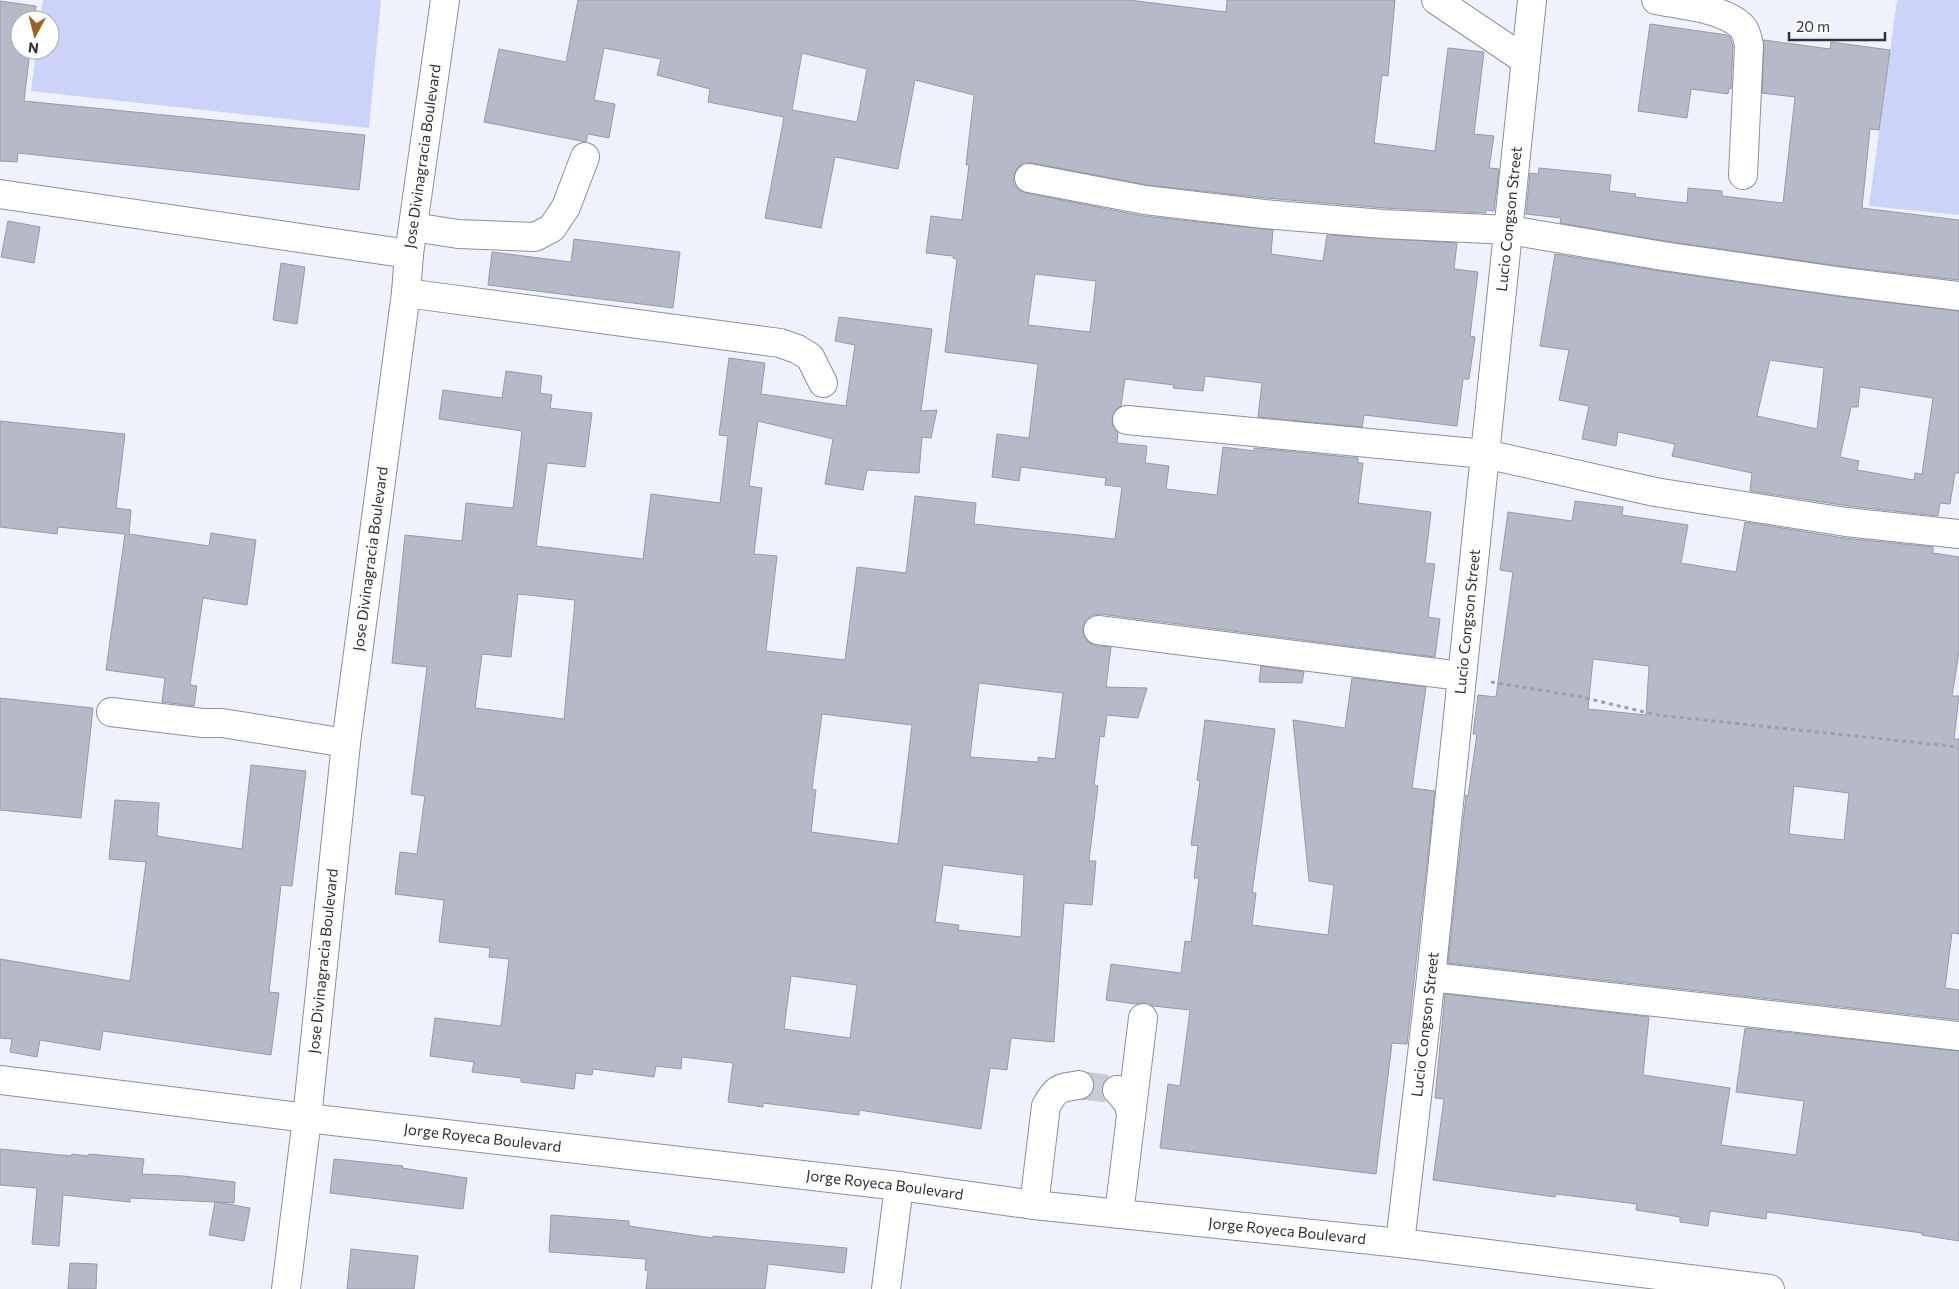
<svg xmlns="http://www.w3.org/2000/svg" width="1959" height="1289" font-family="Commissioner,sans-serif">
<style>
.green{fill:#cbd3f8}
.building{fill:#b6b9c7;stroke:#979aa7;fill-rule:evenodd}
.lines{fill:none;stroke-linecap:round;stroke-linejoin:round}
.minor-tunnel{stroke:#c9ccd5;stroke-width:28;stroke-dasharray:28 14;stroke-linecap:butt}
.minor-casing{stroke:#8c8f9c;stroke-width:30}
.path{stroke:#9d9fa8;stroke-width:3;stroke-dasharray:4 4;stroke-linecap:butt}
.minor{stroke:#fff;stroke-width:28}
.labels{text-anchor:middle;stroke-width:4;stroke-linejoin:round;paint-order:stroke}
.street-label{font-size:15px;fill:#303237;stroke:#fff}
</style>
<rect width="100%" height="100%" fill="#eff2fd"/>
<g class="green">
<path d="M43 0H381L369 128 31 91 36 50H50V20H40Z"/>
<path d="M1897 0H1959V215L1869 206Z"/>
</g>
<g class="building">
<path d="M578 0H1129L1226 12 1227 0H1395L1388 76 1382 75 1374 143 1435 151 1448 48 1484 52 1474 134 1494 136 1489 168 1499 169 1494 211 1486 210V213L1384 208 1266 198 1147 185 1032 163H1023L1017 168 1014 175V184L1019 190 1026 193 1143 216 1273 230 1271 254 1323 261 1327 235 1457 243 1454 269 1478 272 1470 336 1475 337 1469 379H1463L1457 426 1364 415 1362 427 1258 417 1262 383 1205 376 1203 391 1173 388 1174 385 1125 379 1121 406 1115 411 1112 418 1113 426 1118 433 1117 443 1147 446 1145 463 1169 466 1166 489 1217 495 1223 447 1254 451V448L1358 458V463H1363L1358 503 1431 512 1425 563 1435 564 1428 617 1440 619 1435 657 1100 614 1092 615 1086 620 1082 629 1084 636 1088 642 1096 646 1111 647 1106 687 1147 688 1138 718 1107 715 1104 737 1100 736 1094 785 1098 786 1089 861H1096L1092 905 1064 903 1054 1042 1011 1038 1007 1070 990 1068 981 1129 859 1110V1115L763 1103V1107L728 1102 733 1063 682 1057 681 1069 656 1066 654 1077 593 1069 592 1075 576 1073 574 1089 521 1082V1078L472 1072 474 1062 430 1056 435 1018 501 1026 509 959 489 957 490 948 439 942 444 900 395 894 400 852 417 854 425 796 411 794 427 667 392 663 405 535 462 541 466 503 513 508 522 431 439 419 443 390 502 398 506 371 542 376 540 393 552 395 550 408 592 413 585 467 547 463 536 546 643 559 651 494 720 503 728 436 719 435 729 358 765 363 761 394 846 406 855 345 835 341 839 317 932 329 921 411 937 410 931 438 922 437 919 473 867 470 863 490 825 484 833 439 758 421 749 486 762 488 754 554 777 556 766 651 845 660 857 567 906 573 915 496 976 503 974 524 1115 539 1122 487 1105 485 1106 478 1021 467 1019 481 992 477 997 434 1029 438 1038 364 945 352 957 259 953 258V256L926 253 931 216 962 220 969 165H966L974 95 915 80 898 169 835 157 821 228 765 218 784 117 708 102 710 89 657 75 661 59 604 48 594 100 615 104 609 138 588 134 586 142 484 122 499 49 566 62ZM802 53 867 69 857 122 792 110ZM1035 274 1096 281 1090 332 1028 325ZM518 594 575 600 564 719 475 708 482 654 511 657ZM979 683 1063 693 1055 759 1038 757V762L970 757ZM822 714 912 725 898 844 811 832 816 790 812 789ZM943 865 1024 875 1021 937 958 930 959 925 935 922ZM791 976 857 985 850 1038 784 1029Z"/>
<path d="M0 1 36 6 34 20H20V50L30 51 24 101 365 135 359 190 18 153 17 162 0 161Z"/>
<path d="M1650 24 1727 35 1730 37 1733 46 1731 89 1729 88 1728 94 1691 89 1687 118 1638 111Z"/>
<path d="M1764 40 1830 49 1831 42 1890 50 1879 130 1870 129 1862 208 1959 220V280L1846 267 1665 241 1560 223 1561 218 1526 214 1530 173 1538 174 1539 168 1611 175 1609 191 1636 194 1635 197 1687 203 1688 188 1722 191V196L1783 203 1795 97 1762 93Z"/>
<path d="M8 221 40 227 34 263 1 257Z"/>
<path d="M574 239 680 252 673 308 488 285 492 252 571 262Z"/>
<path d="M1555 254 1660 271 1842 297 1959 311V473H1955L1950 504 1940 503 1938 516 1848 506 1750 491 1752 473 1672 456 1675 444 1618 432 1616 446 1582 439 1589 406 1559 400 1569 350 1540 346ZM1770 360 1824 368 1817 429 1757 416ZM1860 387 1933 398 1922 474 1915 473 1914 480 1857 470 1859 461 1840 457 1851 407H1858Z"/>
<path d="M281 263 305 267 297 324 273 320Z"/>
<path d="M0 421 125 434 116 508 131 510 129 534 209 546 211 533 256 540 247 605 203 598 190 685 197 686 194 706 162 702 165 678 106 670 125 534 58 527 57 534 0 527Z"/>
<path d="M1575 501 1623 507 1622 515 1688 525 1681 563 1736 572 1745 522 1844 538 1933 547V553L1959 557V652L1952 696H1959L1954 739H1959V934L1952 933 1945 988 1959 990V1020L1448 963 1466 795 1468 796 1477 734H1473L1478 695 1496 697 1513 572 1500 570 1508 512 1572 521ZM1593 659 1649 666 1646 715 1588 709ZM1794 786 1849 793 1844 840 1789 834Z"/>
<path d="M1261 666 1304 672 1302 683 1259 682Z"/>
<path d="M1352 678 1426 687 1412 788 1435 791 1407 1044 1392 1043 1376 1174 1160 1148 1168 1084 1180 1086 1190 1010 1153 1006 1145 1003 1136 1004 1106 1000 1111 964 1181 973 1185 941 1191 942 1199 878H1194L1198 846 1191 845 1200 781 1197 780 1205 720 1275 729 1252 893H1256L1252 925 1328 935 1334 885 1309 881 1293 720 1345 728Z"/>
<path d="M0 698 93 708 81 818 0 810Z"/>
<path d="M251 765 306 771 292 886 281 885 269 992 279 993 271 1055 103 1031 100 1050 40 1040 37 1057 10 1052 12 1039 0 1038V959L130 981 146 862 109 859 115 800 159 803 157 836 242 849Z"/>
<path d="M1445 994 1649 1017 1643 1075 1730 1088 1721 1145 1796 1155 1804 1101 1736 1092 1745 1028 1959 1051V1241L1922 1235V1233L1767 1212 1766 1219 1710 1211 1708 1226 1680 1222V1217L1636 1210 1637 1204 1556 1194 1555 1197 1433 1180 1444 1099 1435 1098Z"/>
<path d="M0 1149 71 1156 72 1154 88 1156 89 1154 144 1159 142 1174 183 1176 235 1182 234 1203 216 1202 250 1208 244 1241 209 1235 215 1202 130 1198V1202L63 1195 59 1246 32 1244 37 1188 0 1185Z"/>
<path d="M334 1159 403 1166 402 1168 467 1178 463 1209 330 1193Z"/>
<path d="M551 1215 629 1221V1226L713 1238V1236L847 1248 844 1273 768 1264 765 1289H646L648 1271 645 1270 646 1259 549 1252Z"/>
<path d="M351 1249 418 1256 414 1289H347Z"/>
<path d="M70 1263 97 1264 96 1289H68Z"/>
</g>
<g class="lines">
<path class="minor-tunnel" d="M1079 1085 1117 1090"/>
<g class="minor-casing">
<g id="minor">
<path d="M1436 0 1525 60"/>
<path d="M1656 0C1681 5 1720 8 1739 24 1746 29 1747 37 1749 45L1743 175"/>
<path d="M1029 178 1145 200 1264 214 1383 224 1509 230 1663 256 1844 282 1959 296"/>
<path d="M0 194 409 254"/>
<path d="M413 227 458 234 535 237 552 228 566 207 585 157"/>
<path d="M406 293 780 343 797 349 810 357 823 383"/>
<path d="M1127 420 1485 454 1655 492 1846 522 1959 534"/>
<path d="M1098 630 1461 676"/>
<path d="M111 712 203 723H222L346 743"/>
<path d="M1431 977 1959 1036"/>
<path id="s1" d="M0 1080 307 1118 899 1186 1034 1205 1400 1243 1770 1289"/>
<path d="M1117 1090 1129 1104 1131 1116 1119 1214"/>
<path d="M1131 1116 1143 1018"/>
<path d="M1034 1205 1046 1106C1056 1088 1059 1088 1079 1085"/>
<path id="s2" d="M1400 1243 1431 977 1532 0"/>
<path id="s3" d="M286 1289 307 1118 346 743 406 293 409 254 445 0"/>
<path d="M886 1289 899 1186"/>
</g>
</g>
<path class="path" d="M1491 682 1577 696 1657 715 1959 747"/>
<use href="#minor" class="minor"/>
</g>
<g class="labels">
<g class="street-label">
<text dy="5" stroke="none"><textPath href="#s3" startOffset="1141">Jose Divinagracia Boulevard</textPath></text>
<text dy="5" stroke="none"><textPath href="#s2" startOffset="1030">Lucio Congson Street</textPath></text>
<text dy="5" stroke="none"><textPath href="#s3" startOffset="735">Jose Divinagracia Boulevard</textPath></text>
<text dy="5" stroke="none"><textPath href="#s2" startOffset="625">Lucio Congson Street</textPath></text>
<text dy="5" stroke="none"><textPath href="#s3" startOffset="330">Jose Divinagracia Boulevard</textPath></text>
<text dy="5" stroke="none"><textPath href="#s2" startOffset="220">Lucio Congson Street</textPath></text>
<text dy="5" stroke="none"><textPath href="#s1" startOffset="486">Jorge Royeca Boulevard</textPath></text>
<text dy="5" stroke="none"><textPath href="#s1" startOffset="891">Jorge Royeca Boulevard</textPath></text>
<text dy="5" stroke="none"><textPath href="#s1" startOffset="1296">Jorge Royeca Boulevard</textPath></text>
</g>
</g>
<g transform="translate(35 35) rotate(187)"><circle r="24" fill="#ffffff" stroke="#acadaf"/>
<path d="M0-4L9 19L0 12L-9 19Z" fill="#9d6421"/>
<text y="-8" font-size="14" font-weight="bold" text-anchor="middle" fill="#303237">N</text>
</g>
<path d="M1789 32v8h96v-8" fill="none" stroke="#303237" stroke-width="2.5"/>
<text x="1796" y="32" font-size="15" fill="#303237" stroke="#ffffff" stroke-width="4" paint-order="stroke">20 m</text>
</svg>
